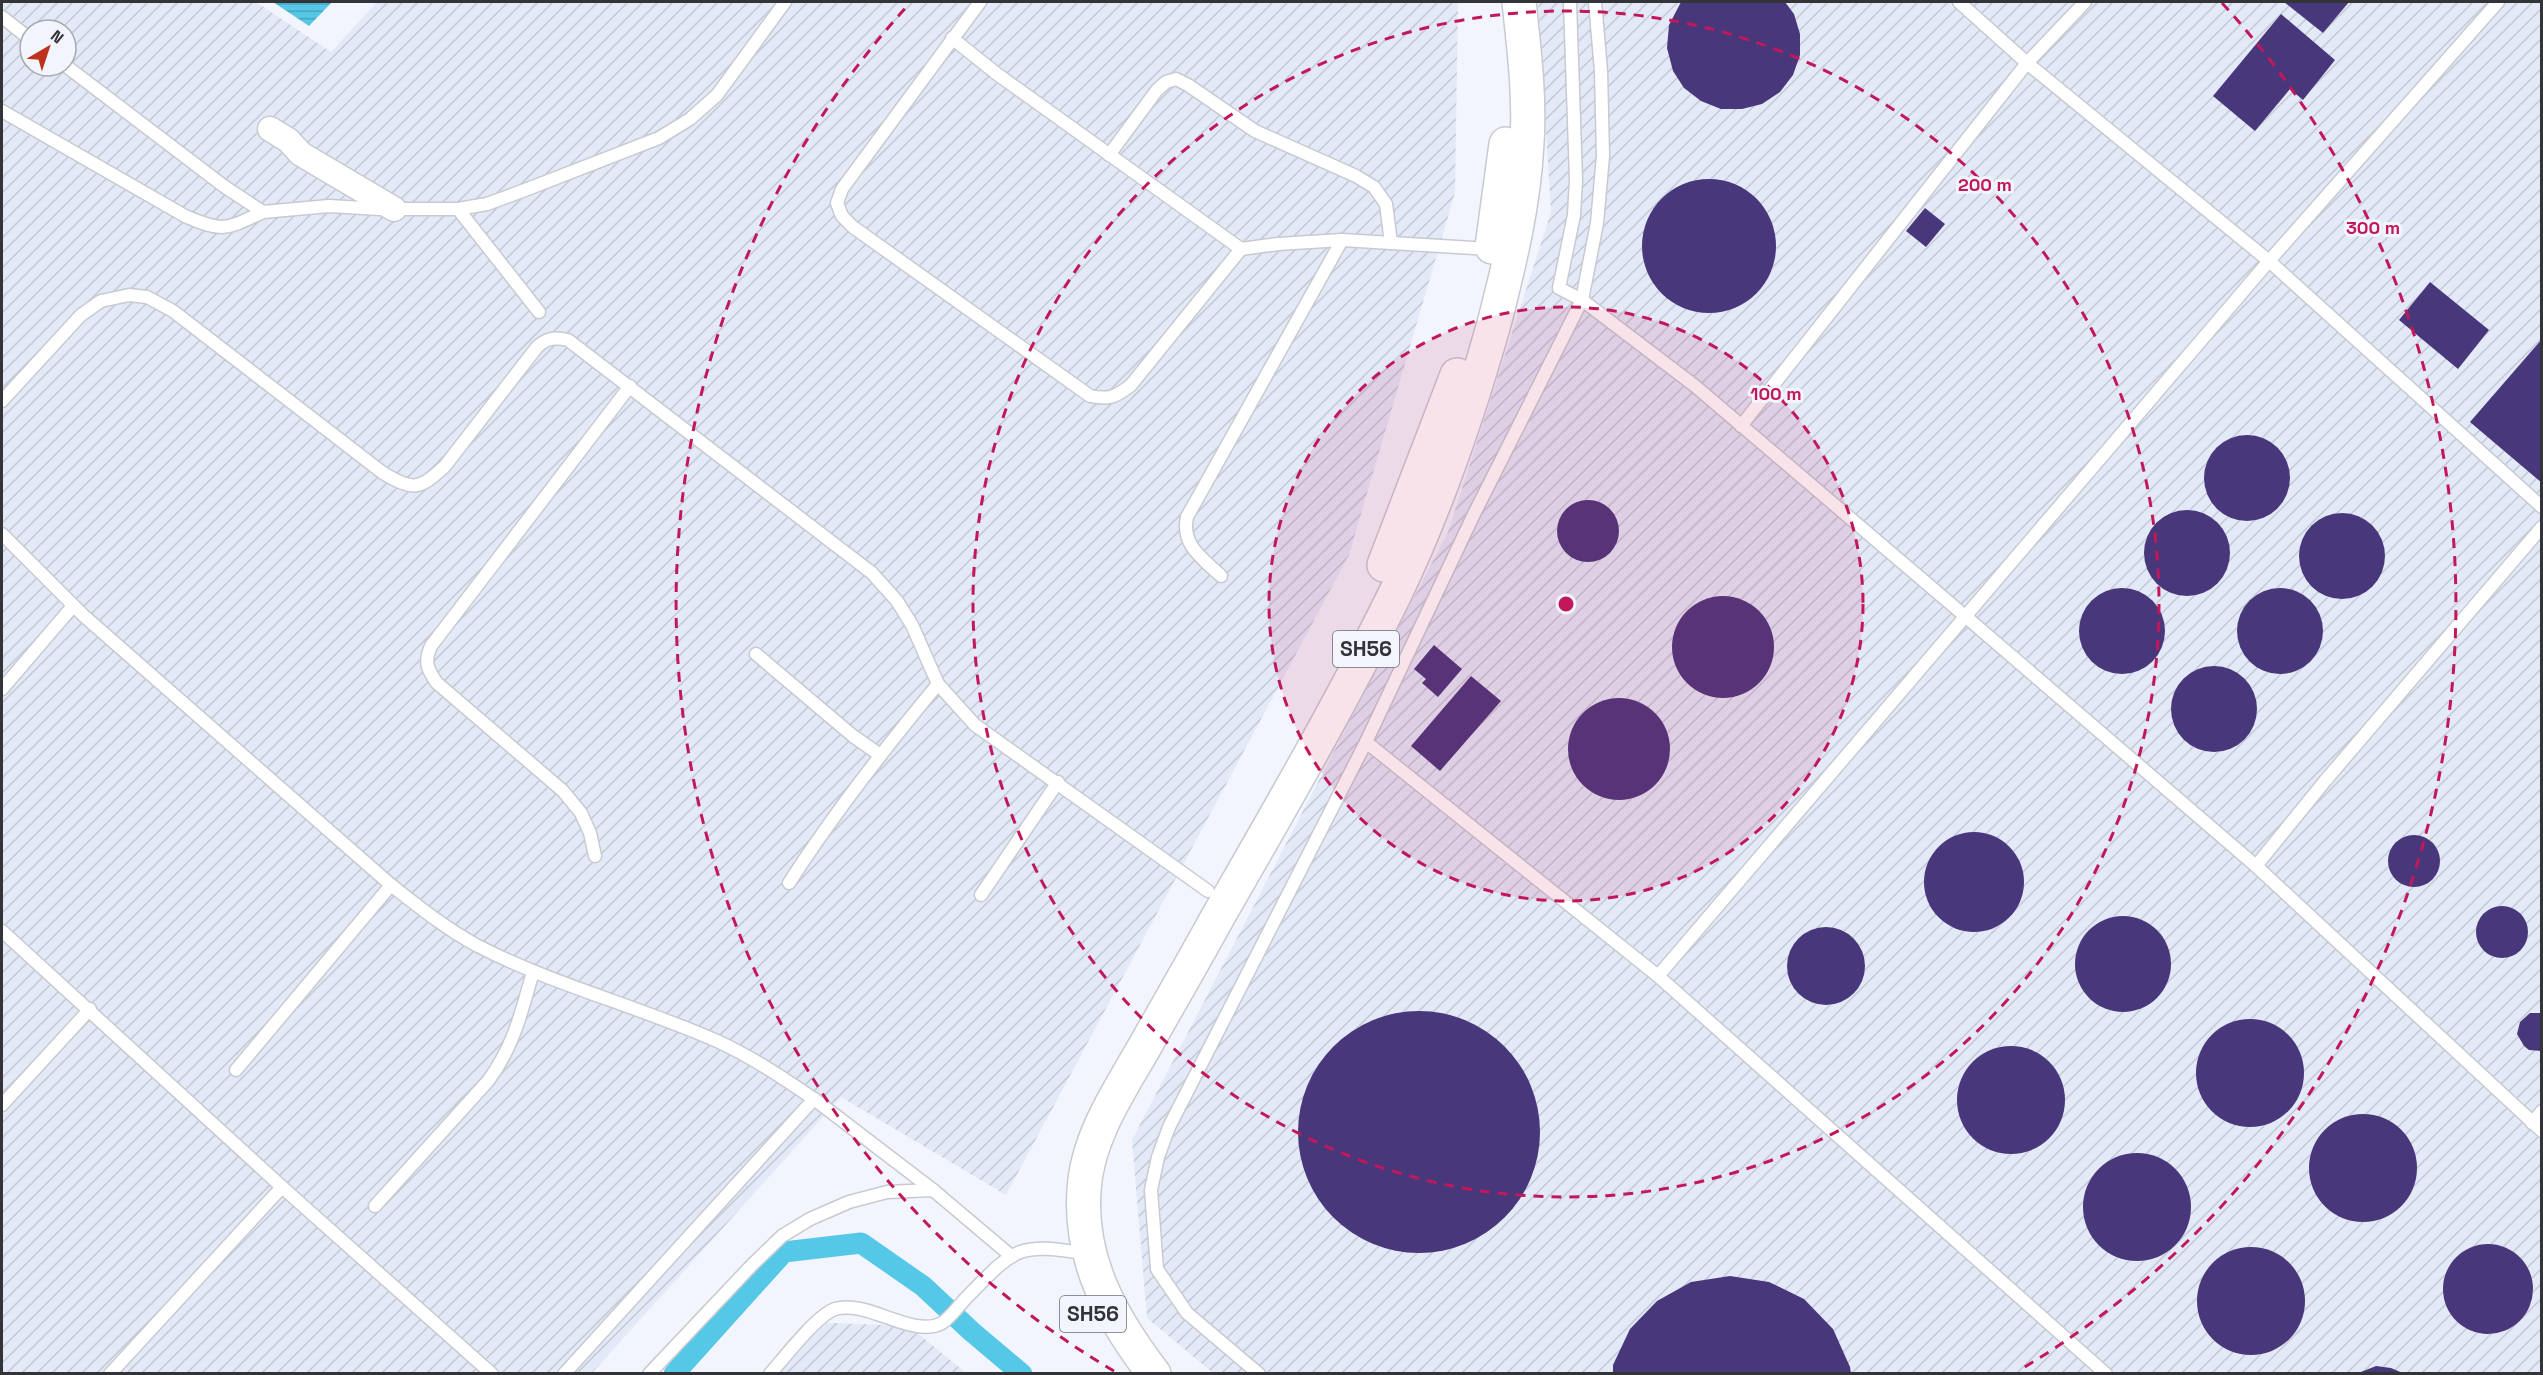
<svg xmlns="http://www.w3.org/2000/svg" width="2543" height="1375" font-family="'Space Grotesk',sans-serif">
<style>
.industrial{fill:url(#industrial-furrows);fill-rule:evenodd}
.water{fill:url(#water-rules)}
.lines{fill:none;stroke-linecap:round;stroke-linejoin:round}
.canal{stroke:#55c8e7;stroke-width:21}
.building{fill:#49377c}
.lane-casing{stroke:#c7cad1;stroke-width:15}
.street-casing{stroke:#c7cad1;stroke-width:27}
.primary-casing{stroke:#c7cad1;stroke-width:36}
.lane{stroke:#fff;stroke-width:12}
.street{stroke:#fff;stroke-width:24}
.primary{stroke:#fff;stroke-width:33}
.ring{fill:none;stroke:#c2185b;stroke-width:3;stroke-dasharray:10 8}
.labels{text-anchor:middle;stroke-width:6;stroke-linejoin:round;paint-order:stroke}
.shield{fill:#f2f5fd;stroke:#6c6e72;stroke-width:1.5}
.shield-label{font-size:21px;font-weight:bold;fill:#333437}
.centre{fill:#c2185b;stroke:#f2f5fd;stroke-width:3}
.ring-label{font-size:18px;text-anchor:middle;font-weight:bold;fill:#c2185b;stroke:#f2f5fd;stroke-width:6;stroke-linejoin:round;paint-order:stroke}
</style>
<defs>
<pattern id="industrial-furrows" width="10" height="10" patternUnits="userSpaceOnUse" patternTransform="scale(1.5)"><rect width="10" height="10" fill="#e3e9f7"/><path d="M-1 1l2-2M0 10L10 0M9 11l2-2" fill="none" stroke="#c3c8d4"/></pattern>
<pattern id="water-rules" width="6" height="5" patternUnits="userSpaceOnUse" patternTransform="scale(1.5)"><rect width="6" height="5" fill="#55c8e7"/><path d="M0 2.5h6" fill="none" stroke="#47a3bc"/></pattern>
</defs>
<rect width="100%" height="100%" fill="#f2f5fd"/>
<g class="industrial">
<path d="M2 2H256L331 52 377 2H1458L1455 193 1349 555 1006 1195 841 1097 592 1373 2 1374ZM30 30H66V66H30Z"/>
<path d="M1538 2H2541V1373H1213L1147 1318 1132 1140 1448 532 1551 212Z"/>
<path d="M811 1322 909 1326 966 1373 764 1374Z"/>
</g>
<path class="water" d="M273 2H332L309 26Z"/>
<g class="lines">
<path class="canal" d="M674 1374 784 1252 861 1243 923 1286 971 1331 1022 1374"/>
</g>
<g class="building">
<path d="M1681 2H1785L1794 14 1800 34V55L1793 75 1780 92 1762 104 1742 109H1721L1701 101 1684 88 1673 71 1667 48 1669 25Z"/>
<path d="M2284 2H2349L2323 33Z"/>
<path d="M2281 14 2335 60 2303 100 2290 89 2255 131 2213 96Z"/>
<circle cx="1709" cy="246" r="67"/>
<path d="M1925 208 1945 224 1926 247 1906 231Z"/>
<path d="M2430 282 2489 330 2458 369 2399 320Z"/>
<path d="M2542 339 2540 465 2542 483 2470 422Z"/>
<circle cx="2247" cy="478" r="43"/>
<circle cx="1588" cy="531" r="31"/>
<circle cx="2187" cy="553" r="43"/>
<circle cx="2342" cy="556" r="43"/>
<circle cx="2122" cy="631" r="43"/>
<circle cx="2280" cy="631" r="43"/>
<circle cx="1723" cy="647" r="51"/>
<path d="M1434 645 1462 669 1438 697 1422 683 1426 679 1414 669Z"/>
<circle cx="2214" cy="709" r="43"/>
<path d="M1471 676 1501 701 1440 771 1411 746Z"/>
<circle cx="1619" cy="749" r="51"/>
<circle cx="1974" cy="882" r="50"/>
<circle cx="2414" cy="861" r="26"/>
<circle cx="2502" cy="932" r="26"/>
<circle cx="2123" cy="964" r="48"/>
<circle cx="1826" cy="966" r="39"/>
<circle cx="1419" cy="1132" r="121"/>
<path d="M2530 1013H2542V1051L2529 1050 2524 1046 2517 1034 2520 1022Z"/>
<circle cx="2250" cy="1073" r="54"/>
<circle cx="2011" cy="1100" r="54"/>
<circle cx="2363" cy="1168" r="54"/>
<circle cx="2137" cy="1207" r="54"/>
<circle cx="2488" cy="1289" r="45"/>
<circle cx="2251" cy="1301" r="54"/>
<path d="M1730 1276 1769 1282 1804 1299 1833 1329 1850 1367 1851 1374H1613V1365L1630 1329 1657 1301 1691 1282Z"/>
<path d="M2376 1366 2391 1368 2405 1374H2356Z"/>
</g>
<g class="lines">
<g class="lane-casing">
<g id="lane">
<path d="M980 2 842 189 837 203 842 216 853 227 1090 396C1109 400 1116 397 1131 385L1241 249"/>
<path d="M1570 2 1576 180 1574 215 1559 288 1582 300 1695 386 1965 616 2256 866 2542 1131"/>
<path d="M1959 2 2027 63 2269 261 2542 507"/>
<path d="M2 17 30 39"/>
<path d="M952 38 997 74 1241 249 1278 244 1342 240 1490 249"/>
<path d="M66 66 225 187 263 212 329 206 380 209H458L487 204 525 190 659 138 690 119 717 95 785 2"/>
<path d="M2 111 185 216C224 233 226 229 263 212"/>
<path d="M1109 155 1157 90 1166 82 1176 79 1188 85 1255 131 1356 176 1374 187 1386 204 1391 243"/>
<path d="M458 209 539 312"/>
<path d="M2 401 81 315 101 301 129 295 147 297 173 311 383 473C414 491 419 490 445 466L537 347C547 338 554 337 568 340L872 573 897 601 912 625 938 684 975 725 1208 891"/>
<path d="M1741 426 2027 63 2085 2"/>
<path d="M2 534 84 616 391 885C419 907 445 928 476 945 553 985 638 1006 717 1041 752 1057 783 1078 814 1099"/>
<path d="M1221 576C1202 558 1181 545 1187 517L1342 240"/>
<path d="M756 654 853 736 880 755"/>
<path d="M2 689 73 606"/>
<path d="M1366 742 1658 976"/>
<path d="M595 856 590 833 581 813 563 791 437 683C427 669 424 662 431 646L630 386"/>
<path d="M2256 866 2325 781 2542 527"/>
<path d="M789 883C834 813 885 748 938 684"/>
<path d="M981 895 1058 782"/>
<path d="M2 931 282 1187 492 1374"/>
<path d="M236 1070 391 885"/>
<path d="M2 1105 90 1009"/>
<path d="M2532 1123 2542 1111"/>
<path d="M375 1206 488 1081C514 1046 521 1013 533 972"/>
<path d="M110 1374 282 1187"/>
<path d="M564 1374 814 1099 933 1190 1010 1255"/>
<path d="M649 1374 752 1265 782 1236 810 1219 849 1202 887 1192 933 1190"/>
<path d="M770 1374C784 1358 817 1315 835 1309 867 1299 913 1339 942 1323 951 1317 960 1304 968 1296 1015 1248 1018 1242 1087 1254"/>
<path d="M1259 1374 1187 1313 1157 1269 1151 1190 1158 1157 1169 1127 1366 742 1474 514 1582 300 1597 223 1603 156 1601 71 1595 2"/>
<path d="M2106 1374 1658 976 2269 261 2498 2"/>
</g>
</g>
<g class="street-casing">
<path id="street" d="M270 129 288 140 301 154 394 209"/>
</g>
<g class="primary-casing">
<g id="primary">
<path d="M1492 247 1506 144"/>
<path d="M1384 565 1457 375"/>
<path d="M1154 1374C1112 1319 1079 1261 1084 1190 1087 1137 1120 1090 1145 1046 1168 1005 1192 964 1215 922 1277 814 1340 706 1395 594 1437 506 1469 413 1495 320 1510 261 1524 204 1527 143 1530 96 1524 49 1519 2"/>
</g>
</g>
<use href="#lane" class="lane"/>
<use href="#street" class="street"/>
<use href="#primary" class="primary"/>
</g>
<circle cx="1566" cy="604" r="297" fill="#c2185b" fill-opacity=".12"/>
<g class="ring">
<circle cx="1566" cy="604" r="297"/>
<circle cx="1566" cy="604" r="593"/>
<path d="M1114 1371A890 890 0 0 1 910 3M2222 3A890 890 0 0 1 2018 1371"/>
</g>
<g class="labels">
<g class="shield">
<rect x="1333" y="631" width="66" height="36" rx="4.5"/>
<rect x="1060" y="1296" width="66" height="36" rx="4.5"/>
</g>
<g class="shield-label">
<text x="1366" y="656">SH56</text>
<text x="1093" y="1321">SH56</text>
</g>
</g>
<circle cx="1566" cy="604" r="9" class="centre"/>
<g class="ring-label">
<text x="1985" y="191">200 m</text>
<text x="2373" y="234">300 m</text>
<text x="1776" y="400">100 m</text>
</g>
<rect width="2543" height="1375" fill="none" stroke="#333437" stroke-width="6"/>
<g transform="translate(48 48) rotate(39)"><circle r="28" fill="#f2f5fd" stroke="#a6a8ae" stroke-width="1.5"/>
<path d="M0-4.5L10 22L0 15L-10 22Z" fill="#be321d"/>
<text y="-9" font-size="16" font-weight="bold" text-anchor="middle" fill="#333437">N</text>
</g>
</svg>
